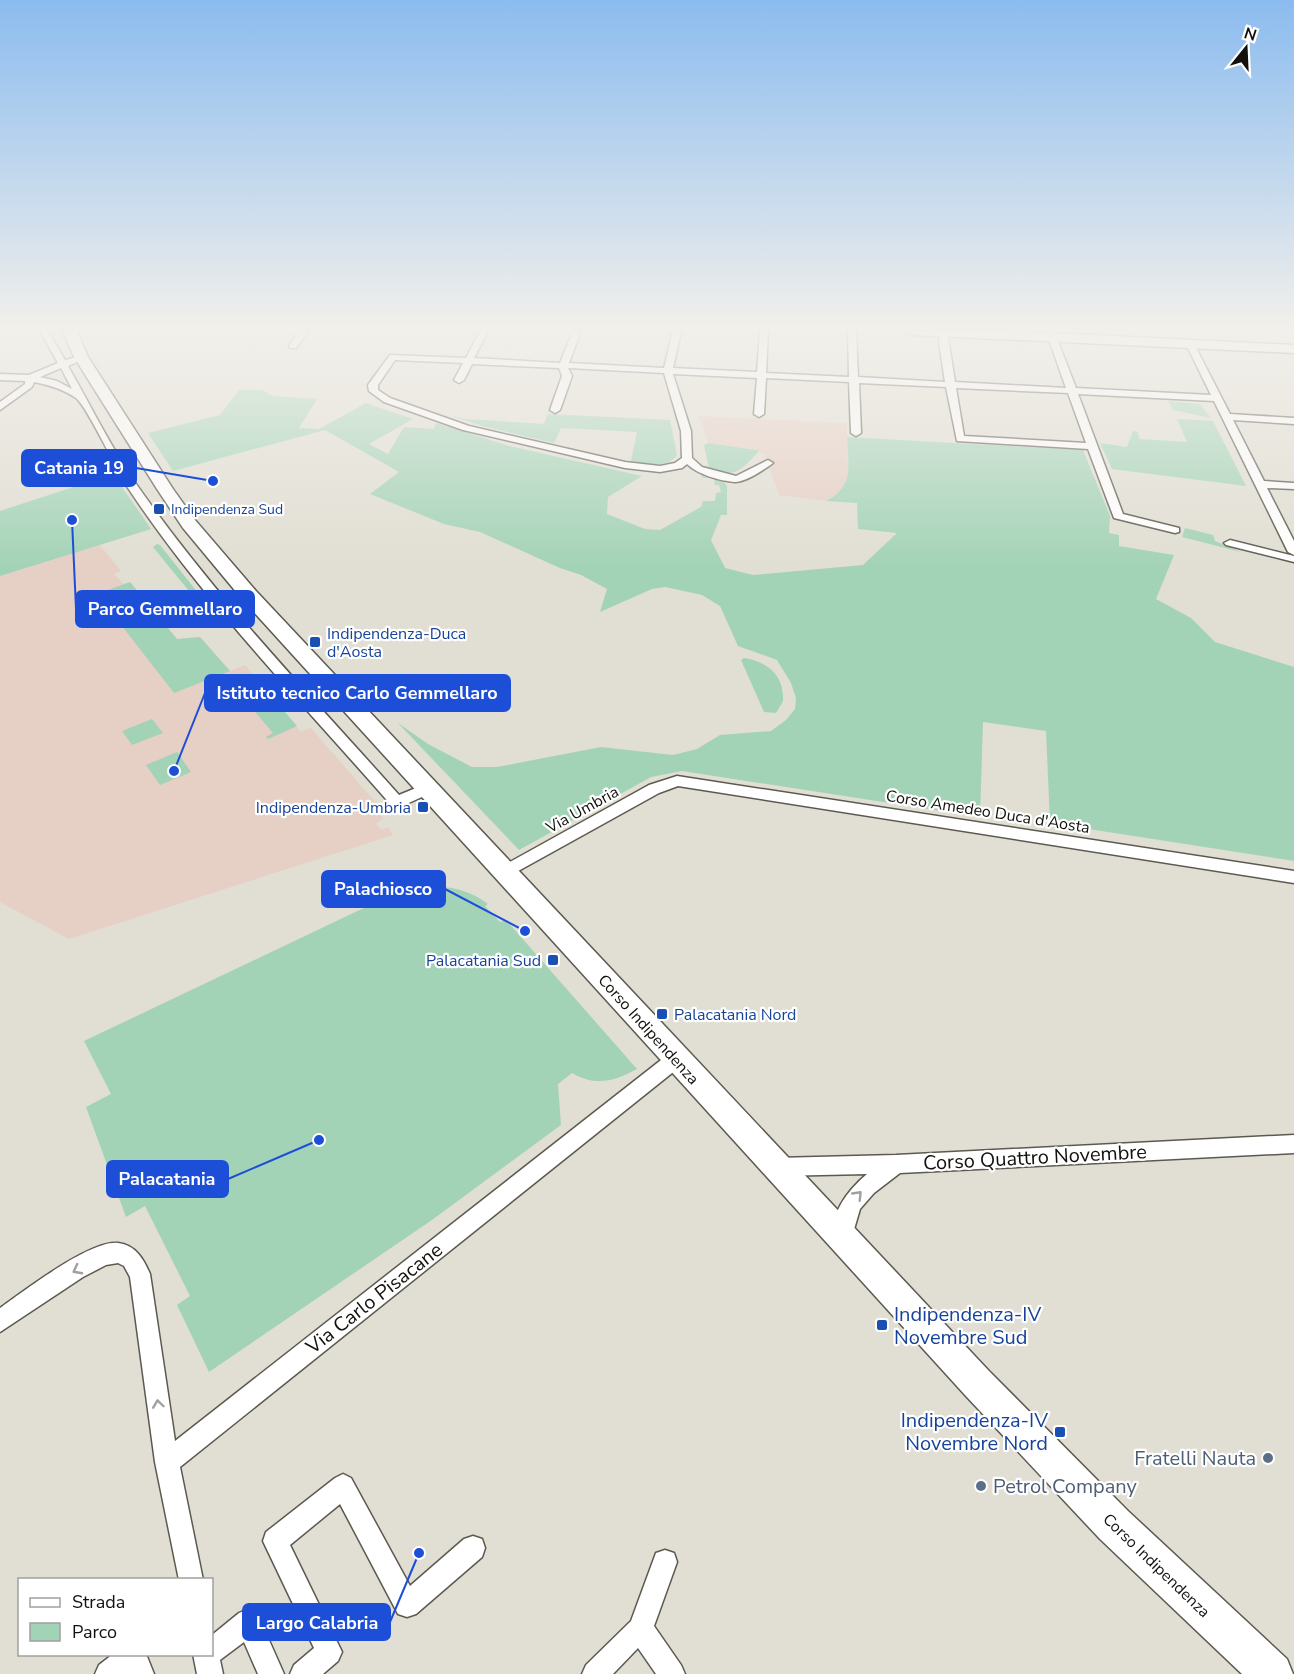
<svg xmlns="http://www.w3.org/2000/svg" width="1294" height="1674" font-family="'Nunito Sans',sans-serif">
<style>
.education{fill:#e6cfc4}
.green{fill:#a3d3b7}
.lines{fill:none;stroke-linecap:round;stroke-linejoin:round}
.minor-casing{stroke:#5c5950;stroke-width:3}
.primary-casing{stroke:#5c5950;stroke-width:3}
.minor{fill:#fff;fill-rule:evenodd}
.primary{fill:#fff;fill-rule:evenodd}
.oneway{stroke:#a0a09e}
.transit-dot{fill:#1a4fb4;stroke:#fff;stroke-width:2}
.service-dot{fill:#5c6f8a;stroke:#fff;stroke-width:2}
.labels{text-anchor:middle;stroke-width:4.5;stroke-linejoin:round;paint-order:stroke}
.far-transit-label{font-size:14px;fill:#164399;stroke:#fff;text-anchor:start}
.transit-label{font-size:16px;fill:#164399;stroke:#fff;text-anchor:start}
.street-label{font-size:16px;fill:#12110d;stroke:#fff}
.near-street-label{font-size:20px;fill:#12110d;stroke:#fff}
.near-transit-label{font-size:20px;fill:#164399;stroke:#fff;text-anchor:start}
.near-service-label{font-size:20px;fill:#4e5e75;stroke:#fff;text-anchor:end}
.leader{fill:none;stroke:#1d4ed8;stroke-width:2}
.callout-dot{fill:#1d4ed8;stroke:#fff;stroke-width:2}
.callout{fill:#1d4ed8;stroke:#1d4ed8;stroke-width:2}
.callout-label{font-size:18px;text-anchor:middle;font-weight:bold;fill:#fff}
</style>
<rect width="100%" height="100%" fill="#e1ded3"/>
<g class="education">
<path d="M699 416 847 423 848 479 843 489 826 501 779 495 765 455 756 450 708 443Z"/>
<path d="M99 544 121 571 114 574 124 584 130 582 177 639 200 637 230 671 245 665 301 732 311 728 382 810 378 812 383 818 376 824 382 830 388 827 393 835 69 939 0 902V576Z"/>
</g>
<g class="green">
<path d="M239 390H263L272 396 317 399 299 428 319 429 366 403 413 419 369 444 388 454 404 427 434 429 436 423 509 446 642 476 608 497 607 514 645 529 660 530 701 507 703 501H715L716 493 721 492 719 485H715L714 478H702V475L721 478 727 486V515H721L711 540 725 568 753 575 863 565 897 533 858 529 857 503 826 501C855 486 848 465 847 437L1083 450 1110 516 1109 533 1119 535V546L1174 555 1156 599 1191 618 1215 642 1294 667V861L1050 823 1046 731 983 722 980 817 682 771 651 777 519 850 398 723 428 744 472 767H497L601 747 673 755 697 749 720 735 771 731 786 720 795 709 796 698 791 683 777 660 738 646 720 606 702 595 665 587 652 589 600 612 607 589 581 575 560 568 480 532 444 524 370 494 399 472 325 430 173 471 148 433 220 415Z"/>
<path d="M1168 401 1200 404 1211 418 1173 410Z"/>
<path d="M548 414 670 420 677 455C667 469 646 464 631 461L637 432 561 428 554 443 482 426 450 415 465 419 544 424Z"/>
<path d="M1177 419 1213 421 1246 486 1112 469 1100 443 1127 447 1133 431 1138 432 1139 439 1187 442Z"/>
<path d="M708 443 756 450 759 451C743 468 734 481 709 468L704 445Z"/>
<path d="M113 474 151 529 0 576V511Z"/>
<path d="M1185 528 1213 535 1215 541 1241 552 1182 537Z"/>
<path d="M157 544 160 545 217 617 211 618 153 547Z"/>
<path d="M130 582 177 639 200 637 230 671 174 693 97 594Z"/>
<path d="M744 658C768 662 784 675 783 701L776 713 764 712 741 660Z"/>
<path d="M256 678 297 726 268 739 266 737 273 733 238 692 204 706 203 700Z"/>
<path d="M152 719 163 733 132 745 122 731Z"/>
<path d="M177 752 191 772 160 785 146 765Z"/>
<path d="M410 886C439 886 463 885 488 904L485 906 500 922 506 920 637 1069C614 1081 596 1087 572 1073L558 1084 561 1125 432 1220 209 1372 177 1305 190 1296 145 1206 126 1217 86 1107 111 1094 84 1041Z"/>
</g>
<g class="lines">
<g class="minor-casing">
<g id="minor">
<path d="M40 331H48L65 360 84 355V359L68 366C91 406 112 450 139 488 216 598 310 695 399 795L428 783 435 788 433 792 402 806H392C302 703 204 602 128 488 117 471 87 406 76 398 63 389 49 385 34 382L32 387 0 410V402L25 384V381L0 380V374L29 375 58 363ZM61 368 72 389 57 381 40 377Z"/>
<path d="M299 331H308L296 348H290L289 346Z"/>
<path d="M480 331H488L474 358 560 363 573 331H581L569 363 664 368 673 331H681L673 368 757 372 760 331H768L766 373 849 377 848 331H856L858 377 945 382 939 342 941 331H947L955 382 1066 388 1046 331H1054L1076 388 1211 395 1186 344 1193 342 1230 414 1294 418V424L1233 420 1264 481 1294 483V489L1267 488 1294 541V555L1288 552 1214 401 1078 394 1123 514 1179 528V532L1175 533 1114 518 1088 449 957 441 946 387 859 383 861 433 856 436 851 433 849 382 766 378 764 414 759 417 754 414 757 378 673 374 691 431 692 458 702 467 736 476 768 460 773 463C765 469 746 482 735 482 720 481 697 474 687 464L682 468 660 472 625 468 463 430 384 402 369 391 368 385 390 355 466 358ZM395 360 463 363 454 380 459 383 464 380 472 364 559 368 562 376 550 410 555 413 560 410 572 376 568 368 664 373 681 431 682 458 675 463 660 466 625 462 469 426 390 398 378 390V385ZM956 388 1068 393 1086 443 964 436Z"/>
<path d="M1230 540 1294 556V562L1226 545 1224 543Z"/>
<path d="M677 776 1294 871V883L678 786 659 793 511 875H501L498 871 501 867 649 785Z"/>
<path d="M676 1051 682 1053 685 1059 682 1065 180 1467 203 1580H179L155 1462 130 1277 124 1266 118 1263 106 1265 83 1277 0 1332V1308C24 1291 90 1240 118 1243 136 1245 144 1260 150 1274L175 1441 670 1053Z"/>
<path d="M1294 1135V1153L900 1173 874 1193 860 1209 850 1243 843 1246 836 1243C825 1218 849 1189 867 1174L776 1176 769 1173 766 1167 769 1161 776 1158 896 1155Z"/>
<path d="M343 1474 351 1478 410 1586 464 1539 473 1536 482 1539 485 1548 482 1557 416 1614 407 1617 398 1614 340 1504 290 1545 342 1652 338 1661 323 1674H290L294 1665 314 1648 263 1541 266 1532 335 1478Z"/>
<path d="M665 1550 674 1553 677 1562 654 1626 681 1665 685 1674H656L638 1648 613 1674H582L586 1665 631 1621 656 1553Z"/>
<path d="M248 1609 257 1613 284 1674H258L244 1642 220 1660 223 1674H197L193 1654H212V1635L239 1613Z"/>
<path d="M113 1654H146L154 1674H95L99 1665Z"/>
</g>
</g>
<g class="primary-casing">
<g id="primary">
<path d="M63 331H77L88 357 173 489 195 520 256 591 989 1371 1128 1511 1287 1659 1293 1674H1242L1100 1539 965 1395 242 599 183 528 157 489 74 357Z"/>
<path d="M907 331H1009L1294 345V353L913 335Z"/>
</g>
</g>
<use href="#minor" class="minor"/>
<use href="#primary" class="primary"/>
</g>
<defs><path id="oneway-chevron" d="M-2-3.5L2.5 0L-2 3.5" fill="none" stroke-width="1.6" stroke-linecap="round" stroke-linejoin="round" transform="scale(1.5)"/></defs>
<g class="oneway">
<use href="#oneway-chevron" transform="translate(858 1195) rotate(-46)"/>
<use href="#oneway-chevron" transform="translate(77 1270) rotate(152)"/>
<use href="#oneway-chevron" transform="translate(158 1404) rotate(-98)"/>
</g>
<linearGradient id="sky" x2="0" y2="1"><stop stop-color="#8bbcef"/><stop offset="0.58" stop-color="#f2f0eb"/><stop offset="1" stop-color="#f2f0eb" stop-opacity="0"/></linearGradient>
<rect width="1294" height="566" fill="url(#sky)"/>
<g class="transit-dot">
<rect x="153" y="503" width="12" height="12" rx="3"/>
<rect x="309" y="636" width="12" height="12" rx="3"/>
<rect x="417" y="801" width="12" height="12" rx="3"/>
<rect x="547" y="954" width="12" height="12" rx="3"/>
<rect x="656" y="1008" width="12" height="12" rx="3"/>
<rect x="876" y="1319" width="12" height="12" rx="3"/>
<rect x="1054" y="1426" width="12" height="12" rx="3"/>
</g>
<g class="service-dot">
<circle cx="1268" cy="1458" r="6"/>
<circle cx="981" cy="1486" r="6"/>
</g>
<g class="labels">
<g class="far-transit-label">
<text x="171" y="514">Indipendenza Sud</text>
</g>
<g class="transit-label">
<text x="327" y="639">Indipendenza-Duca<tspan x="327" dy="18">d'Aosta</tspan></text>
<text x="411" y="813" text-anchor="end">Indipendenza-Umbria</text>
<text x="541" y="966" text-anchor="end">Palacatania Sud</text>
<text x="674" y="1020">Palacatania Nord</text>
</g>
<g class="street-label">
<text transform="translate(582 809) rotate(-29)" y="6">Via Umbria</text>
<text transform="translate(988 811) rotate(9)" y="6">Corso Amedeo Duca d'Aosta</text>
<text transform="translate(649 1029) rotate(48)" y="6">Corso Indipendenza</text>
<text transform="translate(1157 1565) rotate(44)" y="6">Corso Indipendenza</text>
</g>
<g class="near-street-label">
<text transform="translate(1035 1157) rotate(-3)" y="7">Corso Quattro Novembre</text>
<text transform="translate(374 1298) rotate(-38)" y="7">Via Carlo Pisacane</text>
</g>
<g class="near-transit-label">
<text x="894" y="1321">Indipendenza-IV<tspan x="894" dy="23">Novembre Sud</tspan></text>
<text x="1048" y="1427" text-anchor="end">Indipendenza-IV<tspan x="1048" dy="23">Novembre Nord</tspan></text>
</g>
<g class="near-service-label">
<text x="1256" y="1465">Fratelli Nauta</text>
<text x="993" y="1493" text-anchor="start">Petrol Company</text>
</g>
</g>
<path class="leader" d="M213 481L136 468M72 520L76 609M174 771L205 693M525 931L445 889M319 1140L228 1179M419 1553L390 1622"/>
<g class="callout-dot">
<circle cx="213" cy="481" r="6"/>
<circle cx="72" cy="520" r="6"/>
<circle cx="174" cy="771" r="6"/>
<circle cx="525" cy="931" r="6"/>
<circle cx="319" cy="1140" r="6"/>
<circle cx="419" cy="1553" r="6"/>
</g>
<g class="callout">
<rect x="22" y="450" width="114" height="36" rx="6"/>
<rect x="76" y="591" width="178" height="36" rx="6"/>
<rect x="205" y="675" width="305" height="36" rx="6"/>
<rect x="322" y="871" width="123" height="36" rx="6"/>
<rect x="107" y="1161" width="121" height="36" rx="6"/>
<rect x="243" y="1604" width="147" height="36" rx="6"/>
</g>
<g class="callout-label">
<text x="79" y="474">Catania 19</text>
<text x="165" y="615">Parco Gemmellaro</text>
<text x="357" y="699">Istituto tecnico Carlo Gemmellaro</text>
<text x="383" y="895">Palachiosco</text>
<text x="167" y="1185">Palacatania</text>
<text x="317" y="1629">Largo Calabria</text>
</g>
<rect x="18" y="1578" width="195" height="78" fill="#ffffff" stroke="#a0a09e" stroke-width="1.5"/>
<rect x="30" y="1598" width="30" height="9" fill="#ffffff" stroke="#a0a09e" stroke-width="1.5"/>
<text x="72" y="1608" font-size="18" fill="#12110d">Strada</text>
<rect x="30" y="1623" width="30" height="18" fill="#a3d3b7" stroke="#a0a09e" stroke-width="1.5"/>
<text x="72" y="1638" font-size="18" fill="#12110d">Parco</text>
<g transform="translate(1246 48) rotate(18)" stroke="#ffffff" stroke-width="4.5" paint-order="stroke">
<path d="M0-4.5L10 22L0 15L-10 22Z" fill="#12110d"/>
<text y="-9" font-size="16" font-weight="bold" text-anchor="middle" fill="#12110d">N</text>
</g>
</svg>
